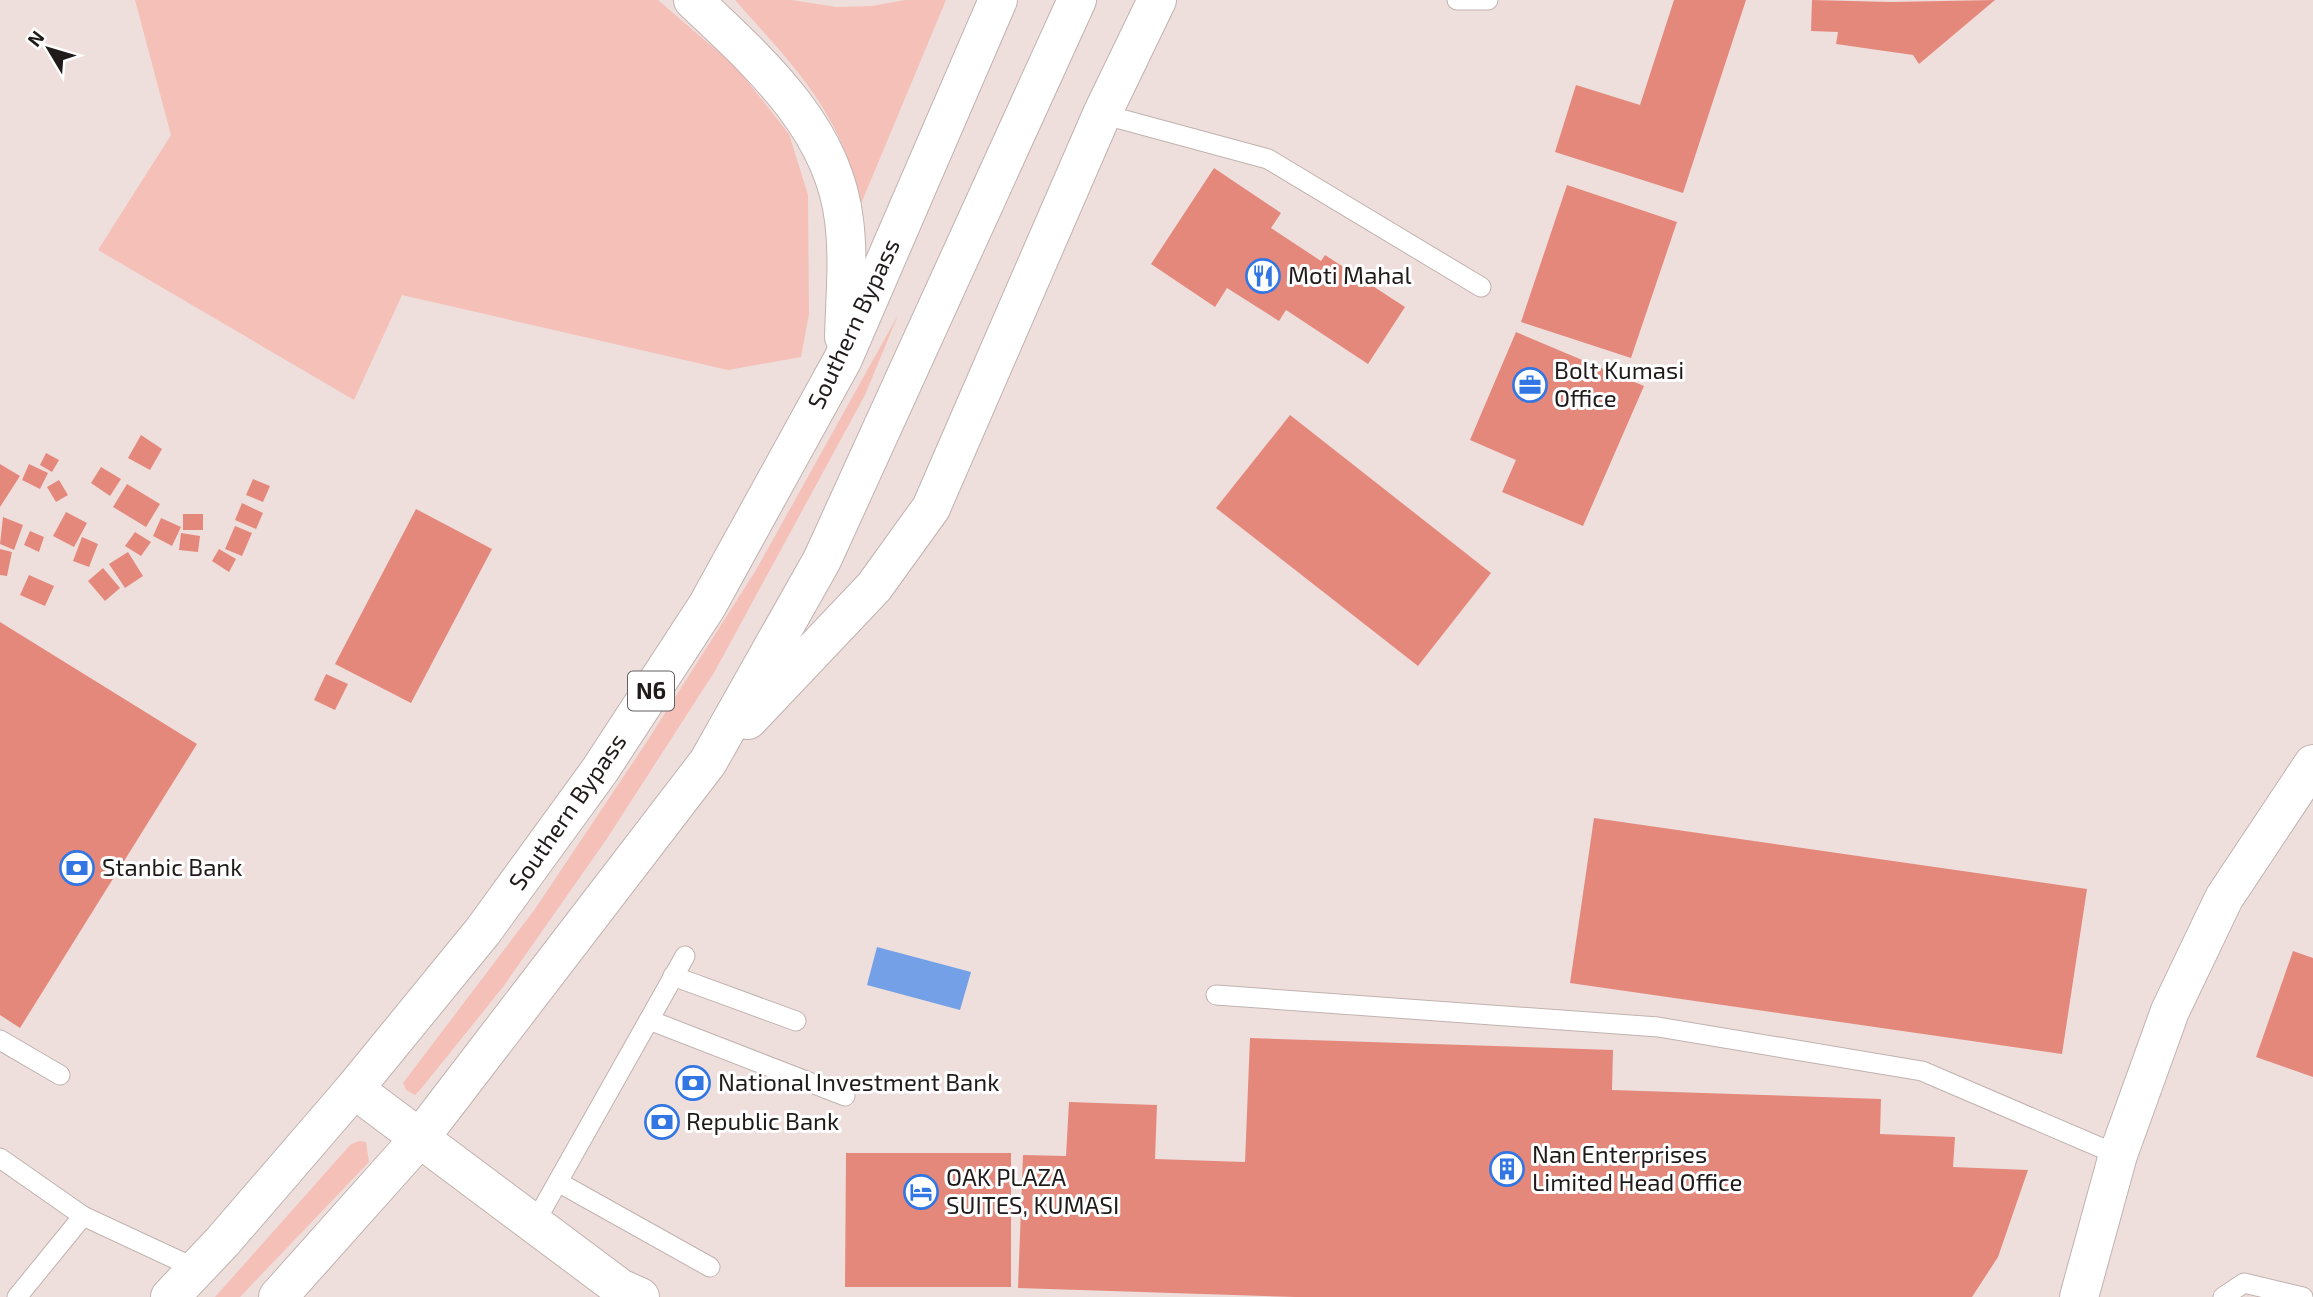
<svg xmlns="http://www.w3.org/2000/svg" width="2313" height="1297" font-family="'Exo 2',sans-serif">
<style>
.green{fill:#f4c0b8}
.water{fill:#73a0e6}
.building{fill:#e5887c}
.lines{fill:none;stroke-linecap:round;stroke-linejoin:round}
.lane-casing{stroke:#c0b2af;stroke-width:21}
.street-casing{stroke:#c0b2af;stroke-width:40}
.highway-casing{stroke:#c0b2af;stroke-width:40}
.lane{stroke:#fff;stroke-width:19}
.street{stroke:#fff;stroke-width:38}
.highway{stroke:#fff;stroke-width:38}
.labels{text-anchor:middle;stroke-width:6;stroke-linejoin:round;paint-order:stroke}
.shield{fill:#fff;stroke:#635f5f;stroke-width:2}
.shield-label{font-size:23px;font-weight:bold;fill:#201b1a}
.poi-label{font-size:24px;fill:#201b1a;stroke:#fff;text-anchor:start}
.street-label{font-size:24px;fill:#201b1a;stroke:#fff}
</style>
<rect width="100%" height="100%" fill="#eedfdd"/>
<g class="green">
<path d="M135 0H658L737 68 789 134 808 195 809 314 801 357 728 370 402 295 354 400 98 250 171 135Z"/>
<path d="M735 0H792L836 7 872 6 905 0H946L858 211C855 195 854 178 849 163 828 98 779 50 735 0Z"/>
<path d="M898 315 865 395 715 671 606 840 503 987 420 1090 415 1095 406 1090 403 1083 535 909 646 743 756 570Z"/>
<path d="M359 1141 366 1142 369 1162 240 1297H215L351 1144Z"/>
</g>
<path class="water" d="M877 947 971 972 960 1010 867 985Z"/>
<g class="building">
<path d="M1674 0H1746L1683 193 1555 152 1576 85 1640 105Z"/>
<path d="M1812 0 1891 2 1995 0 1919 64 1913 55 1836 44 1838 32 1811 31Z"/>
<path d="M1214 168 1281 213 1271 228 1321 261 1325 255 1405 307 1368 364 1286 310 1279 321 1227 288 1215 307 1151 264Z"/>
<path d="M1567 185 1677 222 1631 358 1521 322Z"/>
<path d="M1516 332 1644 386 1583 526 1502 492 1516 460 1470 440Z"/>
<path d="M1290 415 1491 573 1418 666 1216 508Z"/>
<path d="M141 435 162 449 150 470 128 458Z"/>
<path d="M46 453 59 460 52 472 40 465Z"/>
<path d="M0 464 20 476 0 507Z"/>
<path d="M29 464 48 473 40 489 22 480Z"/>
<path d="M101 467 121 479 110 496 91 483Z"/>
<path d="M253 479 270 486 263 502 246 495Z"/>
<path d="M59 480 68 495 56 502 47 487Z"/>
<path d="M127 484 160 504 146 527 113 507Z"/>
<path d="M242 503 263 513 256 529 235 520Z"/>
<path d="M416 509 492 549 411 703 335 664Z"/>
<path d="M66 512 87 523 74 547 53 536Z"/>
<rect x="183" y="514" width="20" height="16"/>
<path d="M3 517 23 525 14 550 0 544Z"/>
<path d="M161 518 181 527 172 546 153 536Z"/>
<path d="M235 526 252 533 242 556 225 549Z"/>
<path d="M30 531 44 537 39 552 24 545Z"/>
<path d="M135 532 151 542 141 556 125 546Z"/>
<path d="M181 533 200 536 198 552 179 550Z"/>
<path d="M82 537 98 544 89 567 73 561Z"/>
<path d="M0 549 12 552 7 576 0 575Z"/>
<path d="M219 549 236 559 229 572 212 561Z"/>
<path d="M128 552 143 576 125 588 109 564Z"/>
<path d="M103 568 120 588 105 601 88 581Z"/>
<path d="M29 575 54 586 45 606 20 595Z"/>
<path d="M0 622 197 744 20 1028 0 1015Z"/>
<path d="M326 674 348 684 335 710 314 700Z"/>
<path d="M1594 818 2087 889 2062 1054 1570 983Z"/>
<path d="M2293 951 2313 958V1077L2256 1057Z"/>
<path d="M1250 1038 1613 1050 1612 1090 1881 1099 1880 1134 1955 1137 1953 1167 2028 1170 1998 1257 1972 1297H1295L1018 1288 1023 1155 1066 1156 1069 1102 1157 1105 1155 1159 1245 1162Z"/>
<path d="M846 1153H1011V1287H845Z"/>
</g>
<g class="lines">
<g class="lane-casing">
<g id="lane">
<path d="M1457 0H1488"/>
<path d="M1102 114 1268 159 1481 287"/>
<path d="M673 976 796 1021"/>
<path d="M1216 995 1658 1027 1922 1071 2118 1155"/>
<path d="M649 1020 845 1096"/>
<path d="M0 1040 60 1075"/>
<path d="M0 1158 83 1216 197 1269"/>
<path d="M558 1182 710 1267"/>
<path d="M534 1224 685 956"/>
<path d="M17 1297 83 1216"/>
<path d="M2223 1297 2244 1283 2303 1297"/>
</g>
</g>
<g class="street-casing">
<g id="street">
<path d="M354 1089 620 1288 640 1297"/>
<path d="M2079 1297 2118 1155 2170 1011 2224 898 2313 764"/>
</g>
</g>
<g class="highway-casing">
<g id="highway">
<path d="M693 0C757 61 833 126 844 220 849 259 845 298 844 337"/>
<path d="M748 720 874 587 931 508 1102 114 1157 0"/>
<path d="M170 1297 223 1241 354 1089 483 931 600 770 707 606 843 359 998 0"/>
<path d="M278 1297 419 1139 708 762 822 560 1077 0"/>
</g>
</g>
<use href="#lane" class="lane"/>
<use href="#street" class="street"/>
<use href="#highway" class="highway"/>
</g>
<defs>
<g id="restaurant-ring" transform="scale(1.75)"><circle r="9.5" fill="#fff" stroke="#3176e3" stroke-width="1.5"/><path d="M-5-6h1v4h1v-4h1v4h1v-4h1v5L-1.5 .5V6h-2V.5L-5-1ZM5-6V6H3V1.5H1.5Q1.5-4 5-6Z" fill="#3176e3"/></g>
<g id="office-ring" transform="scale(1.75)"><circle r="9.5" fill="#fff" stroke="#3176e3" stroke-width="1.5"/><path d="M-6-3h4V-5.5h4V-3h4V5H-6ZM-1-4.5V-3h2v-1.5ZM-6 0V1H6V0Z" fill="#3176e3"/></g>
<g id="bank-ring" transform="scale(1.75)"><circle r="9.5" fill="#fff" stroke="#3176e3" stroke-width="1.5"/><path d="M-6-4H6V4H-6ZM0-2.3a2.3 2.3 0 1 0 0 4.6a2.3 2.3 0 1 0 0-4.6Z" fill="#3176e3"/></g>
<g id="building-ring" transform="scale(1.75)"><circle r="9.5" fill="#fff" stroke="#3176e3" stroke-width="1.5"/><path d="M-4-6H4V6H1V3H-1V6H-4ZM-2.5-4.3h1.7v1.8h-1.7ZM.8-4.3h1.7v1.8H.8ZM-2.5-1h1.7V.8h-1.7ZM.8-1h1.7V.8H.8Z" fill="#3176e3"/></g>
<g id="hotel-ring" transform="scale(1.75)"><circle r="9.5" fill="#fff" stroke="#3176e3" stroke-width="1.5"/><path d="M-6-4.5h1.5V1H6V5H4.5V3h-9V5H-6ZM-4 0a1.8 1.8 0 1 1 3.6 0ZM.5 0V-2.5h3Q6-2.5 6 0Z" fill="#3176e3"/></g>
</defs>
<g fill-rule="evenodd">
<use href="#restaurant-ring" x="1263" y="276"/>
<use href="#office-ring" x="1530" y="385"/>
<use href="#bank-ring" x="77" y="868"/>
<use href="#bank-ring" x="693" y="1083"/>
<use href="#bank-ring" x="662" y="1122"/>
<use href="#building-ring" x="1507" y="1169"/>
<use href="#hotel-ring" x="921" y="1192"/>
</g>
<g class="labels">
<rect class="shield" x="628" y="671.5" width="46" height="39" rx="5"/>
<g class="shield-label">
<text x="651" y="699">N6</text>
</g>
<g class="poi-label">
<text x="1288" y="284">Moti Mahal</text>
<text x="1554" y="379">Bolt Kumasi<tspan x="1554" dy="28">Office</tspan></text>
<text x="102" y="876">Stanbic Bank</text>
<text x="718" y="1091">National Investment Bank</text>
<text x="686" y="1130">Republic Bank</text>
<text x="1532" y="1163">Nan Enterprises<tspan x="1532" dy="28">Limited Head Office</tspan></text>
<text x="946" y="1186">OAK PLAZA<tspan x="946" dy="28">SUITES, KUMASI</tspan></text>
</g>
<g class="street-label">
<text transform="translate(854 324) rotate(-65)" y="8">Southern Bypass</text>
<text transform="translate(568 812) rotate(-55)" y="8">Southern Bypass</text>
</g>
</g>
<g transform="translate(49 49) rotate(308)" stroke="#ffffff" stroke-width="5" paint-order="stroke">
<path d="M0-5L12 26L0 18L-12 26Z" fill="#201b1a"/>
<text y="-10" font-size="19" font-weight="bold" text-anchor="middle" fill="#201b1a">N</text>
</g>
</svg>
